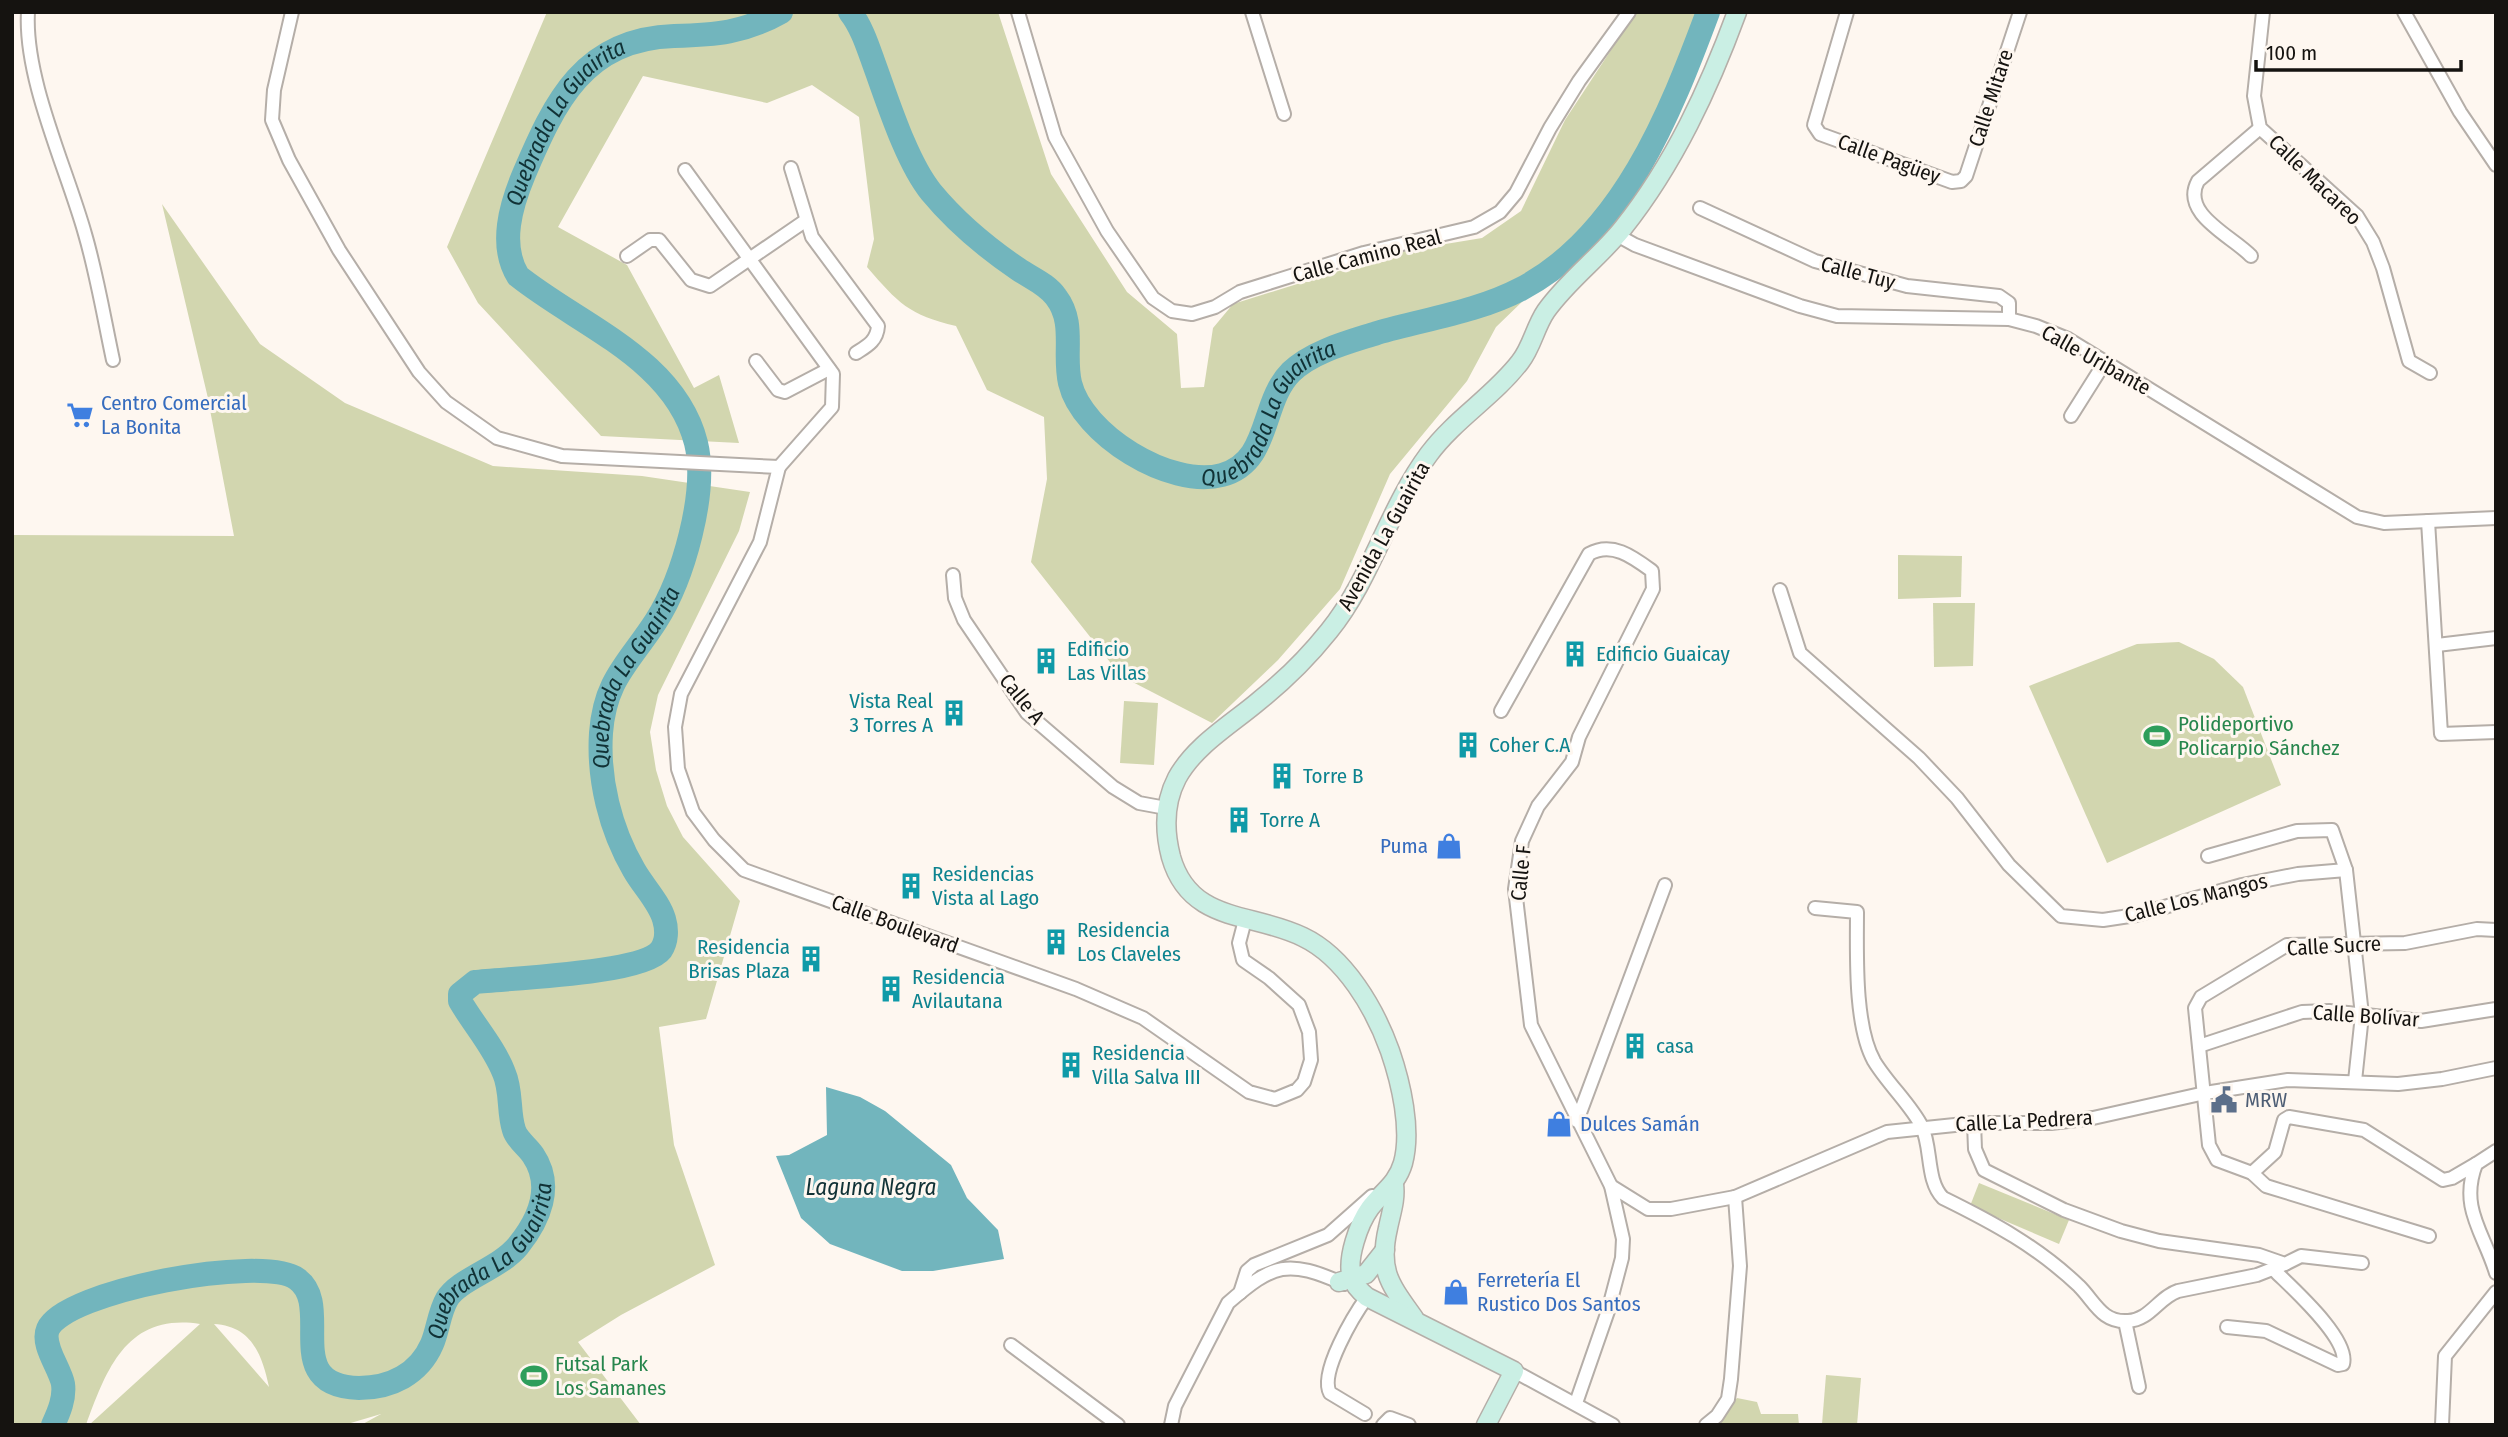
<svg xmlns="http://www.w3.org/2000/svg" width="2508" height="1437" font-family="'Fira Sans Condensed',sans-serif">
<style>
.green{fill:#d2d6af;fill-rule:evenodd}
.water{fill:#72b5bd}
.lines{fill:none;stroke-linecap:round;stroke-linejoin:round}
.river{stroke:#72b5bd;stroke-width:24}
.street-casing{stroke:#b5aea8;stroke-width:16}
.secondary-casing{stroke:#b5aea8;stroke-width:21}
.street{stroke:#fff;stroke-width:12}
.secondary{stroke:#caefe4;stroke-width:18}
.labels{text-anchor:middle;stroke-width:6;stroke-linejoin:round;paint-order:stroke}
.street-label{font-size:21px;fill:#151310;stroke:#fef7f0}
.shop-label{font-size:21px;fill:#366cbe;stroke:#fef7f0;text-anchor:start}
.culture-label{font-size:21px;fill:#0d838f;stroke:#fef7f0;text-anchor:start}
.leisure-label{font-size:21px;fill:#27864d;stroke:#fef7f0;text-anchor:start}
.service-label{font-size:21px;fill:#4e5e75;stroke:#fef7f0;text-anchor:start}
.water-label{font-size:23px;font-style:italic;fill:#113236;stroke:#fef7f0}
</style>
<rect width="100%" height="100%" fill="#fef7f0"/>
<g class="green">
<path d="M547 12H998L1051 174 1127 292 1177 334 1181 388 1204 387 1213 328 1233 304 1403 251 1482 238 1521 211 1565 120 1636 12H1717L1690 80 1630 197 1496 327 1467 381 1390 474 1340 589 1278 660 1212 723 1121 676 1031 562 1047 479 1044 417 987 390 956 326C909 315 898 303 867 267L874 239 859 117 812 85 767 103 643 76 558 227 627 265 694 388 719 375 739 443 601 436 478 303 447 247Z"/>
<path d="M162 204 260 344 345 403 493 466 642 476 750 492 739 531 658 695 650 732 656 770 667 806 683 837 740 901 706 1019 659 1027 674 1145 715 1265 621 1315 578 1342 641 1425H361L381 1414 344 1425H89L200 1324C127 1313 107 1368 86 1425H12V535L234 536 207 394ZM214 1324C252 1326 262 1355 269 1387Z"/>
<path d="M1898 555 1962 556 1961 597 1898 599Z"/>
<path d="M1933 603H1975L1973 666 1934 667Z"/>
<path d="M2179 642 2214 659 2243 687 2281 785 2107 863 2029 686 2137 644Z"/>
<path d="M1124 701 1158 703 1154 765 1120 763Z"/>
<path d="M1979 1183 2069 1220 2059 1244 1970 1206Z"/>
<path d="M1826 1375 1861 1378 1857 1425 1822 1424Z"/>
<path d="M1737 1398 1757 1402 1761 1414H1798L1799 1425H1713Z"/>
</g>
<path class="water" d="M826 1087 860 1097 885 1111 951 1165 967 1198 998 1230 1004 1259 933 1271H902L830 1244 801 1218 776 1156 789 1155 827 1135Z"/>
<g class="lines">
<g class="river">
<path id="s1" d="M850 12C861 26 867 44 873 61 887 99 906 161 931 192 955 221 987 248 1018 269 1031 278 1047 284 1056 297 1076 323 1063 353 1070 383 1082 434 1170 489 1222 475 1271 462 1260 403 1291 372 1313 351 1349 342 1377 333 1425 319 1477 312 1521 289 1622 236 1670 114 1708 12"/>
<path id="s2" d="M53 1425C59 1412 65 1398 63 1384 60 1368 41 1345 48 1329 64 1291 262 1254 297 1279 335 1306 279 1386 359 1388 391 1388 419 1374 432 1344 438 1330 439 1313 447 1299 459 1279 499 1269 518 1246 539 1220 554 1186 533 1155 527 1146 517 1140 514 1130 508 1112 512 1091 504 1073 494 1047 474 1025 460 1001V994L475 982C510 978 643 974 661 950 667 941 667 929 664 919 659 902 643 886 634 870 610 829 598 779 601 733 605 679 629 663 656 621 683 579 708 492 696 443 675 359 579 325 518 276 499 245 511 205 524 174 555 101 584 39 674 36 715 35 744 33 781 12"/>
</g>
<g class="street-casing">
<g id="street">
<path d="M28 12C24 79 67 169 85 234 97 275 104 318 113 360"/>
<path d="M292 12 274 90 272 120 289 160 339 250 419 372 446 402 497 438 562 456 779 467 760 542 681 694 675 727 678 769 693 812 714 840 744 870 1076 989 1143 1018 1249 1092 1275 1099 1297 1090 1304 1082 1311 1060 1309 1032 1299 1005 1269 978 1243 960 1239 943 1245 920"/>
<path d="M1018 12 1055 137 1107 231 1153 298 1172 311 1192 314 1215 307 1240 292 1364 253 1474 227 1500 212 1516 193 1550 128 1579 81 1629 12"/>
<path d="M1252 12 1284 114"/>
<path d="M1847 12 1814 125 1820 134 1952 182 1961 181 1966 176 2020 12"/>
<path d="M2263 12 2254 96 2260 128 2357 216 2373 242 2383 268 2409 361 2430 373"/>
<path d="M2404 12 2460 112 2496 165"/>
<path d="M791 168 812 237 878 326C877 341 867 346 856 353"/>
<path d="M685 170 833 374 832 407 779 467"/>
<path d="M1700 208 1815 261 1907 286 1999 296 2009 303V319"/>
<path d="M1617 235 1635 245 1800 306 1837 316 2009 319 2036 326 2068 339 2357 517 2384 523 2496 518"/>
<path d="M627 256 650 240H659L691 280 710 286 805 221"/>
<path d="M2251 256C2232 236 2180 214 2198 181L2260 128"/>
<path d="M756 361 778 390 785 392 829 369"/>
<path d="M2071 416 2105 362"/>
<path d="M2428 521 2441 734 2496 732"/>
<path d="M953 575 955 598 964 620 1027 713 1113 787 1139 803 1166 808"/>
<path d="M1780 590 1800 653 1919 758 1957 798 2009 865 2061 916 2103 920 2136 915 2242 885 2298 874 2346 870 2362 1015 2355 1081"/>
<path d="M2437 645 2496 638"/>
<path d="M1501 711 1589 554C1612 541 1633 557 1652 571L1653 589 1579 737 1572 762 1538 806 1522 841 1515 889 1531 1025 1611 1186 1623 1239 1622 1258 1608 1311 1576 1403"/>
<path d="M2208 856 2297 831 2332 830 2346 870"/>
<path d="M1815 908 1857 912C1857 953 1854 1025 1874 1061 1887 1083 1912 1106 1922 1127 1932 1148 1926 1181 1943 1198 1994 1223 2038 1247 2079 1286 2095 1302 2102 1323 2128 1321 2150 1320 2159 1297 2178 1291L2257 1275 2285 1264"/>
<path d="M2199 1046 2302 1012 2329 1011 2421 1021 2496 1009"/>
<path d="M1577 1121 1665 885"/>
<path d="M1974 1123 1975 1149 1984 1170 2064 1210 2121 1231 2159 1241 2259 1255 2285 1264 2301 1256 2362 1263"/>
<path d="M2496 1151 2476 1164C2459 1208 2484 1233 2496 1273"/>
<path d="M2476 1164 2452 1178 2443 1180 2364 1130 2289 1117 2284 1120 2275 1152 2252 1173 2217 1160 2209 1145 2195 1008 2201 997 2287 945 2405 943 2477 929 2496 930"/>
<path d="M2252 1173 2266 1186 2429 1236"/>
<path d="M1611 1186 1648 1209H1671L1735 1197 1887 1132 1974 1123H2051L2093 1118 2205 1093 2288 1080 2398 1084 2442 1079 2496 1068"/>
<path d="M1240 1293 1247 1271 1254 1265 1328 1235 1372 1196"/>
<path d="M2125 1321 2139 1387"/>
<path d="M2227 1327 2266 1331 2338 1365 2343 1364C2350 1339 2292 1288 2275 1271"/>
<path d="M1011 1345 1118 1425"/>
<path d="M1514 1371 1613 1425"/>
<path d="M1365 1414 1330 1393C1319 1373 1354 1315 1367 1297"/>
<path d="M1171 1425 1175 1406 1228 1303C1274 1263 1287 1259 1344 1284"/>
<path d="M1383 1425 1390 1418 1409 1425"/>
<path d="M1706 1425 1717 1416 1728 1399 1731 1379 1740 1266 1735 1197"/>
<path d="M2442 1425 2445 1356 2496 1292"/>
</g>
</g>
<g class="secondary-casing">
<g id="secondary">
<path d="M1394 1184C1396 1200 1391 1213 1388 1228 1378 1271 1390 1284 1414 1318"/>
<path d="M1339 1282 1366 1274 1385 1250"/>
<path d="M1486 1425 1514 1371 1367 1297C1361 1292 1354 1285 1352 1278 1346 1259 1359 1223 1370 1208 1382 1192 1397 1184 1403 1163 1412 1130 1401 1083 1390 1051 1375 1009 1345 957 1303 937 1253 912 1190 924 1171 857 1164 830 1164 803 1177 778 1195 745 1232 724 1260 700 1285 680 1309 656 1329 631 1372 578 1388 509 1429 454 1455 419 1494 396 1520 362 1532 347 1535 327 1546 311 1568 280 1600 257 1623 228 1674 164 1709 88 1737 12"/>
</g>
</g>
<use href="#street" class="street"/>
<use href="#secondary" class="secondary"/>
</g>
<defs>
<g id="supermarket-bare" transform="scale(2.1)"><path d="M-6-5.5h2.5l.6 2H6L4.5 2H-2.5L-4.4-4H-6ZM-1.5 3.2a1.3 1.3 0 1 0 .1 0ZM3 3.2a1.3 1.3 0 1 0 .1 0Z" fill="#3f7fe0" stroke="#fef7f0" stroke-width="2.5" paint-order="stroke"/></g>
<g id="building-bare" transform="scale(2.1)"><path d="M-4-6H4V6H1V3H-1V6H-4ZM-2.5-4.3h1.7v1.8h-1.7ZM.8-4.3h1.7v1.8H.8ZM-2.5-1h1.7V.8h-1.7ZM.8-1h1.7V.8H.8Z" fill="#0f9aa8" stroke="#fef7f0" stroke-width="2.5" paint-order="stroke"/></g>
<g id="stadium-bare" transform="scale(2.1)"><path d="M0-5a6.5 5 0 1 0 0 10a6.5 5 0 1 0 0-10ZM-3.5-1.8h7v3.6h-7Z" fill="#2e9e5b" stroke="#fef7f0" stroke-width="2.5" paint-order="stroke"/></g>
<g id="shop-bare" transform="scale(2.1)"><path d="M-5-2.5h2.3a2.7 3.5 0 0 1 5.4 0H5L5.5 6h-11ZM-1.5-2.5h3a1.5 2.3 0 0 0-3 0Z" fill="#3f7fe0" stroke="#fef7f0" stroke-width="2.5" paint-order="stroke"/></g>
<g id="civic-bare" transform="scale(2.1)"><path d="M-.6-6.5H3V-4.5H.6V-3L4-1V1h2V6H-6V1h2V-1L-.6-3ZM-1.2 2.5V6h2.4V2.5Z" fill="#5c6f8a" stroke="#fef7f0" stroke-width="2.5" paint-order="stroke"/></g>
</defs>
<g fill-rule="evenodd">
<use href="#supermarket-bare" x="80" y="415"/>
<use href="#building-bare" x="1575" y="654"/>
<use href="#building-bare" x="1046" y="661"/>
<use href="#building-bare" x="954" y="713"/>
<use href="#stadium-bare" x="2157" y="736"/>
<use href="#building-bare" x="1468" y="745"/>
<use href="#building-bare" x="1282" y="776"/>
<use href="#building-bare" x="1239" y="820"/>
<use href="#shop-bare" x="1449" y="846"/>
<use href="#building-bare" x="911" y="886"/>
<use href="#building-bare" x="1056" y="942"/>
<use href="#building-bare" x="811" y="959"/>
<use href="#building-bare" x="891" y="989"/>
<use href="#building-bare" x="1635" y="1046"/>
<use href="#building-bare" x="1071" y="1065"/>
<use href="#civic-bare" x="2224" y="1100"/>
<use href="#shop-bare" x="1559" y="1124"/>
<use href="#shop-bare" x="1456" y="1292"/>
<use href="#stadium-bare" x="534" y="1376"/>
</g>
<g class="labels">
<g class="street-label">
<text transform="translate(1991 98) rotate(-72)" y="7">Calle Mitare</text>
<text transform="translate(1889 159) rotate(20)" y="7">Calle Pagüey</text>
<text transform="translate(2315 180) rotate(44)" y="7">Calle Macareo</text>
<text transform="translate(1367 256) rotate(-15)" y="7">Calle Camino Real</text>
<text transform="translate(1858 273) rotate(15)" y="7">Calle Tuy</text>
<text transform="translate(2096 360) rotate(29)" y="7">Calle Uribante</text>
<text transform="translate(1384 536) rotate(-61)" y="7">Avenida La Guairita</text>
<text transform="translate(1022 699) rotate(51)" y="7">Calle A</text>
<text transform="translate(1521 873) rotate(-84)" y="7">Calle F</text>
<text transform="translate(2196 898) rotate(-14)" y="7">Calle Los Mangos</text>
<text transform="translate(895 924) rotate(20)" y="7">Calle Boulevard</text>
<text transform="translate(2334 946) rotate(-3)" y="7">Calle Sucre</text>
<text transform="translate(2366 1016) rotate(4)" y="7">Calle Bolívar</text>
<text transform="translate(2024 1121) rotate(-3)" y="7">Calle La Pedrera</text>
</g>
<g class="shop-label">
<text x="101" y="410">Centro Comercial<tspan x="101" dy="24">La Bonita</tspan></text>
<text x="1428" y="853" text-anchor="end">Puma</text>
<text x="1580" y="1131">Dulces Samán</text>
<text x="1477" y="1287">Ferretería El<tspan x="1477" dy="24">Rustico Dos Santos</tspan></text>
</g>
<g class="culture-label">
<text x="1067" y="656">Edificio<tspan x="1067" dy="24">Las Villas</tspan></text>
<text x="1596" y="661">Edificio Guaicay</text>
<text x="933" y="708" text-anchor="end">Vista Real<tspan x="933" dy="24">3 Torres A</tspan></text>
<text x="1489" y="752">Coher C.A</text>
<text x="1303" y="783">Torre B</text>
<text x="1260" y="827">Torre A</text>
<text x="932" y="881">Residencias<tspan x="932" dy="24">Vista al Lago</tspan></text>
<text x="1077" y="937">Residencia<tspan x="1077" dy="24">Los Claveles</tspan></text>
<text x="790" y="954" text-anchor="end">Residencia<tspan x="790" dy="24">Brisas Plaza</tspan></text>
<text x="912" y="984">Residencia<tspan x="912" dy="24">Avilautana</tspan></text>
<text x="1656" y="1053">casa</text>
<text x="1092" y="1060">Residencia<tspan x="1092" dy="24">Villa Salva III</tspan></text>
</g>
<g class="leisure-label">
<text x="2178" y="731">Polideportivo<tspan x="2178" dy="24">Policarpio Sánchez</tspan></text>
<text x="555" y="1371">Futsal Park<tspan x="555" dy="24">Los Samanes</tspan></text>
</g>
<g class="service-label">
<text x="2245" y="1107">MRW</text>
</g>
<g class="water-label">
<text dy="8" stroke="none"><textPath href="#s2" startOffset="2194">Quebrada La Guairita</textPath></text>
<text dy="8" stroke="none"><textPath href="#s1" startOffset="721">Quebrada La Guairita</textPath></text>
<text dy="8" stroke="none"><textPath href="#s2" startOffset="1522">Quebrada La Guairita</textPath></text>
<text x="871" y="1195">Laguna Negra</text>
<text dy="8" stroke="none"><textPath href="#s2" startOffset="704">Quebrada La Guairita</textPath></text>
</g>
</g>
<rect width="2508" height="1437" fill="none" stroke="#151310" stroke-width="28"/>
<path d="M2256 60v10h205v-10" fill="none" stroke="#151310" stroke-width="3.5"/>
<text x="2266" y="60" font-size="21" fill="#151310" stroke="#fef7f0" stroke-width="5" paint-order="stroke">100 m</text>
</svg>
